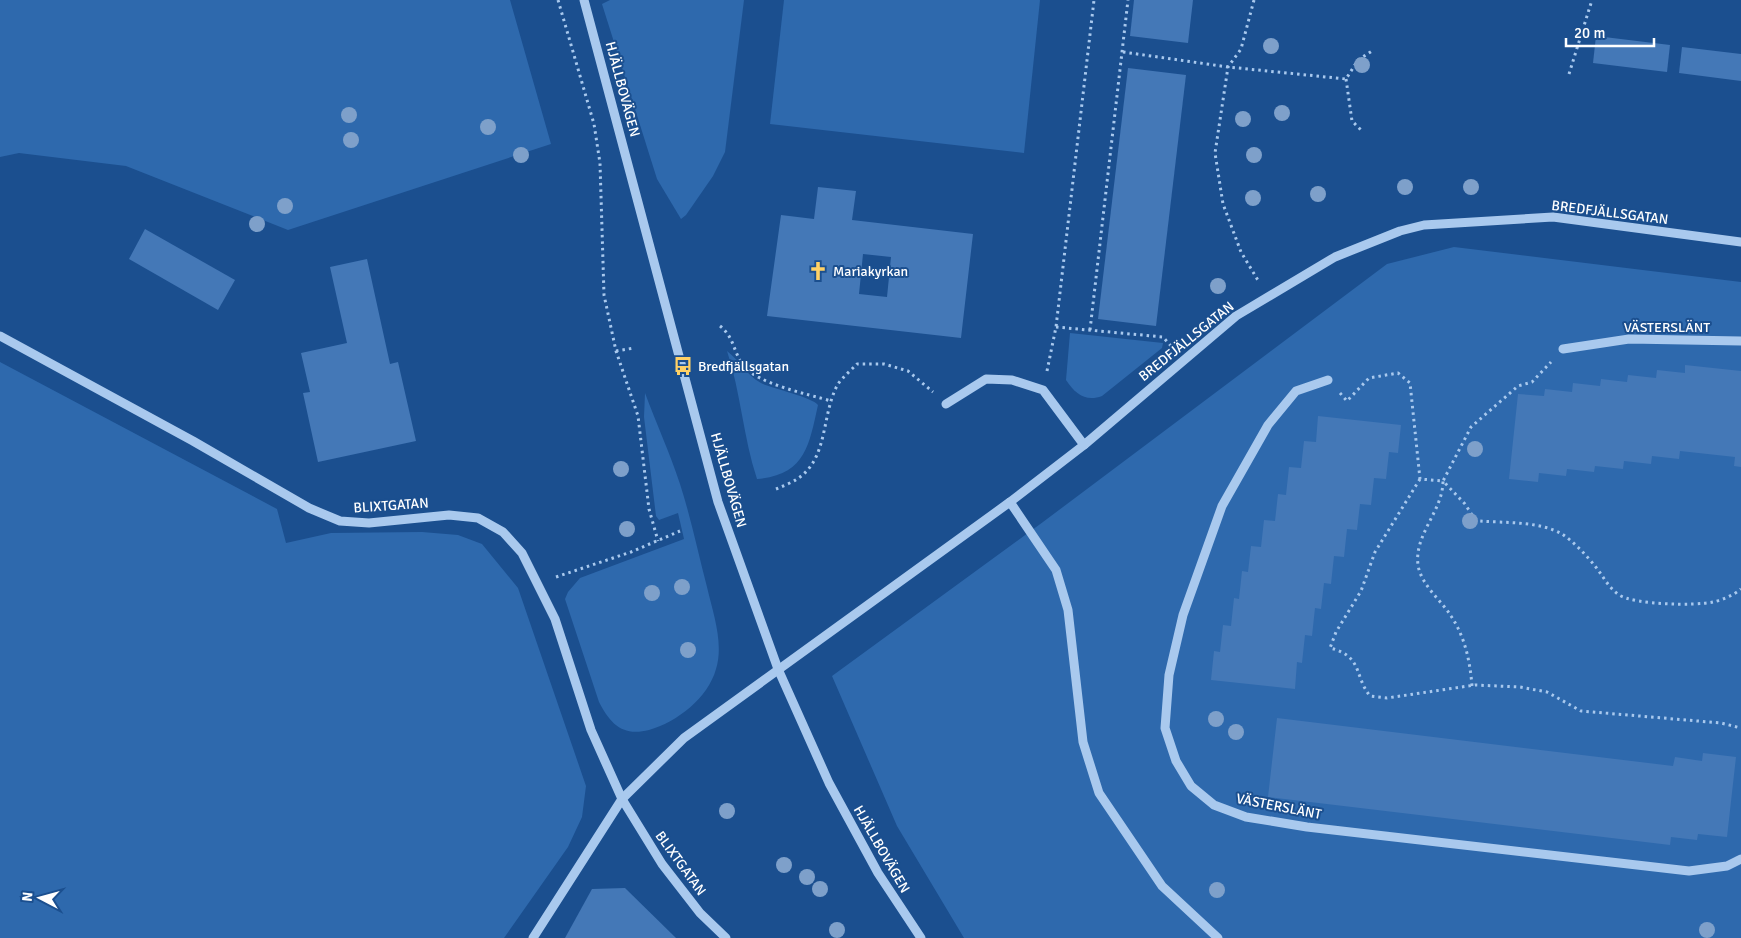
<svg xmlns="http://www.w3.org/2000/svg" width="1741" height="938" font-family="Signika,sans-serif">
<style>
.green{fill:#2e69ad}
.building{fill:#4478b7;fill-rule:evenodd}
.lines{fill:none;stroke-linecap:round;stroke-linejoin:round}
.path{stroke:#a9c9ee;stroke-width:3;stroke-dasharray:2.5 4;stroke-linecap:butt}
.minor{stroke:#a9c9ee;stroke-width:9}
.tree{fill:#7ea0ca}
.labels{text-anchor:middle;stroke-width:4;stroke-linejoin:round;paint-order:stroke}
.street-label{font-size:14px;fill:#fff;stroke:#1b4f8f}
.poi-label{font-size:14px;fill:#fff;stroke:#1b4f8f;text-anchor:start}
</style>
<rect width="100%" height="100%" fill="#1b4f8f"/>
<g class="green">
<path d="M0 0H510L551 144 288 230 126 166 19 153 0 157Z"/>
<path d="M610 0H744L725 152 713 176 686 215 681 219 657 179 602 4Z"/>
<path d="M784 0H1040L1024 153 770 124Z"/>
<path d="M1454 247 1741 282V938H964L897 826 832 676 1043 522 1387 264Z"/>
<path d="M1070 333 1163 343 1162 348 1102 396C1086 402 1075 394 1066 380Z"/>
<path d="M727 351C740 361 746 375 761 383 773 389 812 397 818 405 809 446 805 475 757 479 743 437 741 393 727 351Z"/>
<path d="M0 362 277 509 286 543 331 533 422 532 458 535 482 544 518 588 586 786 582 817 568 847 504 938H0Z"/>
<path d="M645 393C656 423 670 453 680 484 691 518 698 553 707 587 713 613 724 643 716 669 708 698 677 722 649 730 622 737 610 723 599 702L565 599 568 592 580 578 684 539 678 513 659 520 656 516 644 417Z"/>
</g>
<g class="building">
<path d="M1134 0H1193L1188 43 1130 36Z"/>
<path d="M1596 36 1670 45 1667 72 1593 63Z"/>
<path d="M1682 47 1741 54V81L1679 73Z"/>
<path d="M1128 68 1186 75 1156 326 1098 319Z"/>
<path d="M818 187 856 191 852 220 973 234 961 338 767 316 781 215 814 219ZM863 254 891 257 887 297 859 294Z"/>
<path d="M145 229 235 280 218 310 129 259Z"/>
<path d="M367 259 390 364 398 362 416 441 318 462 303 393 310 392 301 353 347 343 330 267Z"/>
<path d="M1685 365 1741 371V467L1734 466 1735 457 1680 451 1679 459 1652 456 1651 464 1624 461 1623 469 1595 466 1594 472 1567 469 1566 476 1539 473 1538 482 1509 479 1518 394 1544 396 1545 389 1572 392 1573 383 1600 386 1601 379 1627 382 1628 375 1656 378 1657 370 1685 373Z"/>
<path d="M1318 416 1401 425 1398 453 1389 452 1386 479 1374 478 1371 505 1360 504 1357 530 1347 529 1344 557 1334 556 1331 584 1324 583 1321 609 1315 608 1312 636 1305 635 1302 663 1297 662 1295 689 1211 680 1214 651 1220 652 1223 625 1231 626 1234 598 1239 599 1242 571 1248 572 1251 546 1261 547 1264 520 1275 521 1278 494 1286 495 1289 467 1301 468 1304 441 1316 442Z"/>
<path d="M1277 718 1673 766 1675 757 1702 761 1703 753 1736 757 1727 837 1698 834 1697 840 1671 837 1670 845 1268 797Z"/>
<path d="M625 888 676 938H565L592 889Z"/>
</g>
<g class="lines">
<g class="path">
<path d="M558 0 594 124 600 163 604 295 616 351 638 416 649 509 658 541"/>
<path d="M1254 0 1241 49 1228 67 1215 153 1223 204 1241 252 1259 282"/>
<path d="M1123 52 1228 67 1346 79 1358 60 1372 51"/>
<path d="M1569 74 1592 0"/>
<path d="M1346 79 1352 121 1361 130"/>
<path d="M720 326C734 337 733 351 743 365 757 384 808 394 831 401"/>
<path d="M1056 327 1163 337 1171 346"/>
<path d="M1090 330 1128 0"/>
<path d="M616 351 634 348"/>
<path d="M1047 371 1056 327 1094 0"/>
<path d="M1340 393 1347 401 1369 378 1398 373 1410 383 1420 479 1443 481 1471 427 1518 386 1532 382 1551 362"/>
<path d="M1420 479 1375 552 1361 591 1336 632 1330 648C1363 656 1354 676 1370 696L1387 698 1475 685 1520 687 1547 692 1581 711 1721 723 1741 728"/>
<path d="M776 489C783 486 791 483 797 479 829 459 821 414 838 384 843 377 851 370 857 364H884L908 371 933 392"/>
<path d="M556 577 631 552 680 531"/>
<path d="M1472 686C1470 661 1465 637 1451 616 1441 600 1421 585 1418 565 1414 534 1443 511 1443 481L1465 504 1474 518 1480 521C1505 523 1539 521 1562 534 1574 542 1586 555 1595 566 1603 576 1608 587 1619 595 1635 605 1695 606 1713 602 1722 600 1734 595 1741 589"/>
</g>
<g class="minor">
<path d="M584 0 718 502 778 669 829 783 878 873 921 938"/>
<path d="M0 336 193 441 309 508 340 521 369 523 449 515 478 518 503 532 522 553 555 619 591 730 622 799 662 864 700 913 726 938"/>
<path d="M1563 349 1629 339 1741 341"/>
<path d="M1328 380 1296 391 1268 425 1222 506 1183 615 1169 675 1165 728 1176 761 1191 786 1214 805 1246 817 1307 827 1689 871 1727 866 1741 859"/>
<path d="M946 404 986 379 1012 380 1043 390 1084 445"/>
<path d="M1010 502 1056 570 1068 610 1083 742 1099 793 1162 886 1218 938"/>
<path d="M533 938 622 799 684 738 1010 502 1084 445 1236 316 1335 257 1400 231 1424 225 1553 217 1741 242"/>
</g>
</g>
<g class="tree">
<circle cx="1271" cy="46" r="8"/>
<circle cx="1362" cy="65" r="8"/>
<circle cx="1282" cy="113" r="8"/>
<circle cx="349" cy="115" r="8"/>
<circle cx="1243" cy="119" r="8"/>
<circle cx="488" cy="127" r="8"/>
<circle cx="351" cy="140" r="8"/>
<circle cx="521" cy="155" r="8"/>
<circle cx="1254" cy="155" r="8"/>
<circle cx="1405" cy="187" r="8"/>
<circle cx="1471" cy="187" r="8"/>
<circle cx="1318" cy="194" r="8"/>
<circle cx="1253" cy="198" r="8"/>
<circle cx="285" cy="206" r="8"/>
<circle cx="257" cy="224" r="8"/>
<circle cx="1218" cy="286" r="8"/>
<circle cx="1475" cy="449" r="8"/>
<circle cx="621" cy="469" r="8"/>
<circle cx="1470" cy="521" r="8"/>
<circle cx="627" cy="529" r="8"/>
<circle cx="682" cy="587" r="8"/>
<circle cx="652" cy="593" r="8"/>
<circle cx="688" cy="650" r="8"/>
<circle cx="1216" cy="719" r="8"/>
<circle cx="1236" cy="732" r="8"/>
<circle cx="727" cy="811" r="8"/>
<circle cx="784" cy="865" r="8"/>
<circle cx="807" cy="877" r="8"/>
<circle cx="820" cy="889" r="8"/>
<circle cx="1217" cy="890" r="8"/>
<circle cx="837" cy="930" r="8"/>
<circle cx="1707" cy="930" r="8"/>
</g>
<defs>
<g id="church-bare" transform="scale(1.5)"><path d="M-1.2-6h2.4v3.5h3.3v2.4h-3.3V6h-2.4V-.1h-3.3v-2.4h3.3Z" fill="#ffd166" stroke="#1b4f8f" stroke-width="2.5" paint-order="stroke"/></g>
<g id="bus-bare" transform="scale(1.5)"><path d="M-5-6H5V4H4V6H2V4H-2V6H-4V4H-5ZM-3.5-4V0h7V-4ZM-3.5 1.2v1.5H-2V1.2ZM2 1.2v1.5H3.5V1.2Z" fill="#ffd166" stroke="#1b4f8f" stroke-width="2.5" paint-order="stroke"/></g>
</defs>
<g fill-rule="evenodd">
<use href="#church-bare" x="818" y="271"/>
<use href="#bus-bare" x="683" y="366"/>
</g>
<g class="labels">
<g class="street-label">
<text transform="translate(623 89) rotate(75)" y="5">HJÄLLBOVÄGEN</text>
<text transform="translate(1610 212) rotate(7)" y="5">BREDFJÄLLSGATAN</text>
<text x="1667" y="332">VÄSTERSLÄNT</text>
<text transform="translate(1186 341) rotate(-39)" y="5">BREDFJÄLLSGATAN</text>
<text transform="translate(729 480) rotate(74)" y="5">HJÄLLBOVÄGEN</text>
<text transform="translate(391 505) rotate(-4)" y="5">BLIXTGATAN</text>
<text transform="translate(1279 806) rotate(11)" y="5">VÄSTERSLÄNT</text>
<text transform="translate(882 849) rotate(60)" y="5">HJÄLLBOVÄGEN</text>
<text transform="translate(681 863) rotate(54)" y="5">BLIXTGATAN</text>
</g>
<g class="poi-label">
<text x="833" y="276">Mariakyrkan</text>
<text x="698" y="371">Bredfjällsgatan</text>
</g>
</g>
<g transform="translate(40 898) rotate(276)" stroke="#1b4f8f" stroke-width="4" paint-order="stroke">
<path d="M0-4L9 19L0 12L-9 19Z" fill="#ffffff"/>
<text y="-8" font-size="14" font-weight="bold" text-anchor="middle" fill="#ffffff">N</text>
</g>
<path d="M1566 38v8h88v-8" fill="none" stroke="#ffffff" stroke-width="2.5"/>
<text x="1574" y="38" font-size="15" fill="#ffffff" stroke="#1b4f8f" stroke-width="4" paint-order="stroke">20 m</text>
</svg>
